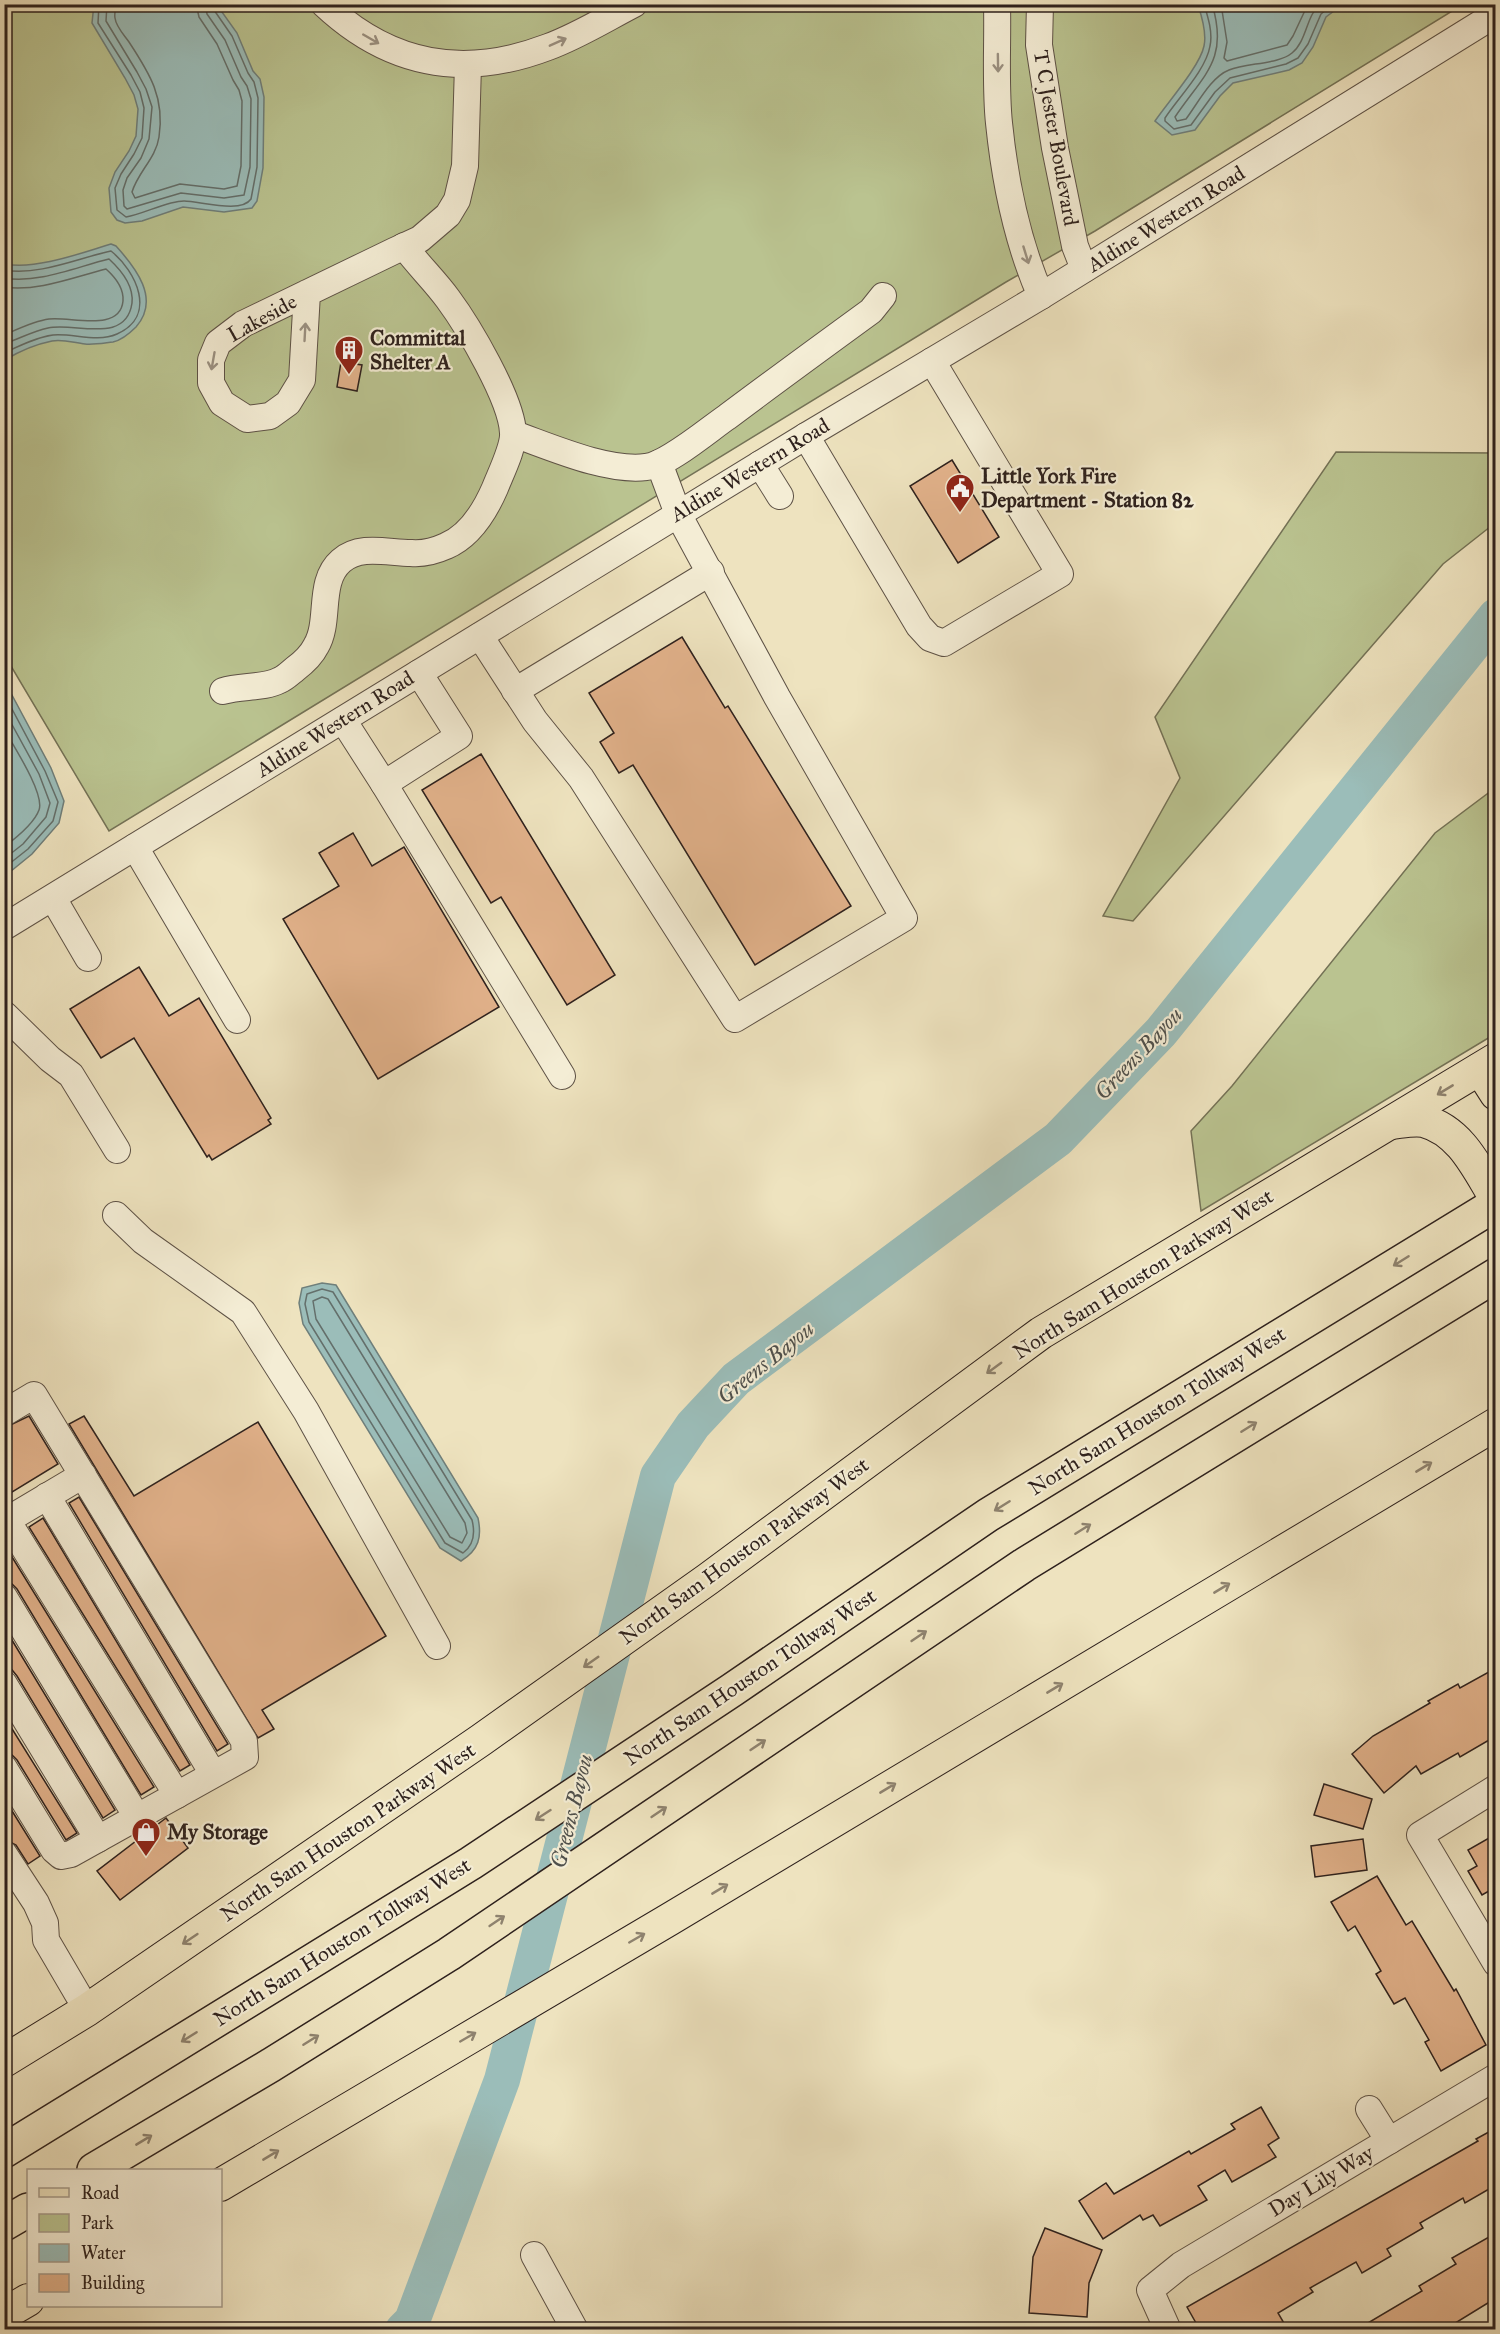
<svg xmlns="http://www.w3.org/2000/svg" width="1500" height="2334" font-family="'IM FELL Great Primer',serif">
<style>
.green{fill:#bac390;stroke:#747256;stroke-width:1.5}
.water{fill:#9bbdb9;stroke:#6f7f7b;stroke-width:1.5}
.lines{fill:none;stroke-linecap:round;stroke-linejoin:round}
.shore{stroke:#646f6b;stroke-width:1.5}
.river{stroke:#9bbdb9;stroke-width:36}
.building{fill:#e2b28b;stroke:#2e211d;stroke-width:1.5}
.minor-casing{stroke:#5e5246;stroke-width:28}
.major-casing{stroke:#2e211d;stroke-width:34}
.highway-casing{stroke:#2e211d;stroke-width:36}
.minor{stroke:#f4edd5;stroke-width:26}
.major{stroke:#eee3bf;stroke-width:32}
.highway{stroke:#eee3bf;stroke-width:33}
.oneway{stroke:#9b9182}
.oneway2{stroke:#8e826e}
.labels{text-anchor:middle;stroke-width:4.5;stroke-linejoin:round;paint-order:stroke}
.street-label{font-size:21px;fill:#2e211d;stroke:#f4edd5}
.poi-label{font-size:21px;font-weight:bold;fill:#2e211d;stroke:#f4edd5;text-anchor:start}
.water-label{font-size:22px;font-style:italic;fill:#4f504c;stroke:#f4edd5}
</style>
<rect width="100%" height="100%" fill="#eee3bf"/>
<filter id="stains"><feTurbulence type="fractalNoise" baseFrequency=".00333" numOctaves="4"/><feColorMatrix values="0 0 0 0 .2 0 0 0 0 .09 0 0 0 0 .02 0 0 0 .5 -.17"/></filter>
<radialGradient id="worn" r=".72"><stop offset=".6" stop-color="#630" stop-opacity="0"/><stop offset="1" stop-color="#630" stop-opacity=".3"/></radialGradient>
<g class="green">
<path d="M4 5H1462L1095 231 1006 282 109 831 5 656Z"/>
<path d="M1336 452 1495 453V523L1443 564 1133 921 1103 916 1180 778 1155 717Z"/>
<path d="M1495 788V1034L1201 1211 1191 1131 1232 1086 1435 833Z"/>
</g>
<g class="water">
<path d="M94 4 217 5 237 33 253 71 260 79 264 97 263 168 257 201 252 208 224 212 183 207 142 221 125 223 117 220 111 212 109 188 115 172 129 151 136 136 138 109 134 95 125 78 92 23Z"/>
<path d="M1198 5V4L1342 5 1326 17 1313 47 1302 63 1289 70 1233 83 1220 96 1195 130 1172 135 1155 121C1168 102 1200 66 1204 46 1207 33 1202 17 1198 5Z"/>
<path d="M111 244 116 246C135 267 161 299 136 327 129 334 122 340 113 342 104 343 93 345 85 344 74 343 64 339 52 341 37 344 18 352 5 360V264C36 270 81 253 111 244Z"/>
<path d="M5 682 51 768 64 801 59 823 32 854 5 876Z"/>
<path d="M322 1283 336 1285 478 1518C482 1537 479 1550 461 1561L440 1548 303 1324 299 1303 302 1288Z"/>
</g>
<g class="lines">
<g class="shore">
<path d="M99 4 98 23 131 75 140 92 144 108 142 138 134 154 121 174 115 188 117 210 126 217C144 214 167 201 184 201 200 201 241 214 251 199L257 167 258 98 254 82 248 73 232 36 214 10 213 4"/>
<path d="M107 4 106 21 137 72 146 89 152 107 149 139 141 158 127 178 123 190 124 206 127 209 181 193 224 198 244 195 250 167 251 99 247 86 241 77 225 40 207 14 205 4"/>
<path d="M116 4C116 9 114 14 115 18 116 27 125 36 129 42 150 74 165 98 159 137 156 158 138 172 132 192L135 198 180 184 224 189 237 186 241 166 242 101 239 90 233 80 217 44 199 17 196 4"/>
<path d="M1204 4C1208 17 1213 33 1210 46 1206 70 1178 98 1165 118V121L1174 129 1191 125 1215 92 1230 78 1286 64 1298 58 1308 44 1321 14 1333 4"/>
<path d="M1212 4C1229 60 1204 74 1175 117L1177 121 1186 119C1198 103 1211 77 1229 70 1247 63 1279 64 1292 53 1307 41 1306 16 1320 4"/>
<path d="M1221 4 1227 42 1224 58 1227 61 1287 45 1293 36 1308 4"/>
<path d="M4 270C39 276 78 258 111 251 136 271 158 316 117 334 97 343 73 333 53 335 37 337 19 346 4 353"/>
<path d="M4 278C38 284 76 267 109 259 121 270 134 285 132 303 126 345 75 322 48 328 33 331 19 339 4 344"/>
<path d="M4 287C37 292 74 277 106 269 115 277 124 288 123 301 120 333 70 316 49 319 34 321 18 329 4 335"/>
<path d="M4 694 45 771 58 802 53 821 28 849 4 868"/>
<path d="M4 710 39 774 50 803 46 817 23 844 4 859"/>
<path d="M4 729C13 745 45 794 39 810 34 824 16 838 4 847"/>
<path d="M322 1289 333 1292 472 1520C475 1532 474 1545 463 1553L445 1543 309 1322 305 1304 307 1294Z"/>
<path d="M322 1297 328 1299 465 1523 467 1533 462 1543 450 1537 316 1319 313 1301Z"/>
</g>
<path class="river" d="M403 2330 412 2321 502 2080 658 1476 693 1425 736 1379 1058 1139 1161 1032 1496 616"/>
</g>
<g class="building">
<path d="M341 362 362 365 357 391 337 387Z"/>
<path d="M952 460 999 537 958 563 910 486Z"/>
<path d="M682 637 725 708 728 706 851 906 755 965 633 765 619 773 600 742 614 733 589 693Z"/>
<path d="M481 754 615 975 567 1005 501 897 491 903 422 790Z"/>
<path d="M353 833 372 866 404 847 499 1007 378 1079 283 919 339 886 319 853Z"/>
<path d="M139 967 169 1016 199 998 271 1118 268 1120 271 1124 212 1160 209 1155 207 1157 134 1038 101 1058 70 1009Z"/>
<path d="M29 1416 58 1464 4 1497V1428Z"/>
<path d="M84 1416 134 1496 258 1422 386 1636 262 1710 274 1729 258 1738 69 1424Z"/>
<path d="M79 1497 228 1744 217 1751 69 1503Z"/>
<path d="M43 1518 190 1765 180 1771 29 1527Z"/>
<path d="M4 1544 154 1787 141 1795 17 1589 12 1584 4 1582Z"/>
<path d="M4 1627 115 1810 103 1818 17 1676 4 1660Z"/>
<path d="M1496 1668V1736L1460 1757 1458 1753 1421 1774 1416 1766 1384 1793 1352 1754 1373 1736 1430 1703 1428 1701 1458 1684 1460 1688Z"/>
<path d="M4 1716 77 1833 66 1840 17 1760 12 1755 4 1753Z"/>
<path d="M1324 1784 1372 1799 1363 1829 1314 1815Z"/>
<path d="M4 1798 40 1856 28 1864 16 1845 4 1839Z"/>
<path d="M166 1818 188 1848 120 1900 97 1871Z"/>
<path d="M1489 1838 1496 1849V1887L1482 1895 1468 1871 1477 1866 1468 1850Z"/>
<path d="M1363 1839 1367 1870 1315 1877 1311 1846Z"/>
<path d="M1377 1876 1406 1925 1412 1921 1454 1991 1456 1989 1486 2045 1441 2071 1425 2042 1429 2040 1405 1998 1394 2004 1376 1974 1381 1971 1355 1926 1348 1931 1331 1902Z"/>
<path d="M1261 2107 1279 2138 1268 2145 1276 2157 1232 2182 1225 2170 1198 2186 1207 2200 1160 2226 1153 2215 1143 2220 1140 2215 1103 2239 1079 2201 1106 2183 1114 2194 1189 2151 1191 2154 1235 2129 1231 2124Z"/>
<path d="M1496 2128V2185L1465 2203 1463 2198 1420 2223 1423 2228 1387 2249 1391 2256 1362 2273 1356 2262 1310 2288 1313 2292 1278 2313 1288 2330H1200L1187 2307 1478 2141 1476 2139Z"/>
<path d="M1045 2228 1102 2250 1089 2283 1087 2317 1029 2313 1033 2257Z"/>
<path d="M1496 2233V2298L1444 2330H1356L1422 2291 1419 2286 1456 2264 1452 2258Z"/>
</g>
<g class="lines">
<g class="minor-casing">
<g id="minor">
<path d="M324 4C390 66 464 79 548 47 578 36 605 19 634 4"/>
<path d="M997 4C998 44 995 85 999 123 1005 182 1017 242 1041 296"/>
<path d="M1040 4 1039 45 1055 148 1075 246 1084 269"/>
<path d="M307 293 302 380 288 403 270 416 247 419 222 403 211 383V360L218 343 243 324 363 266 394 251 420 239 448 215 457 200 465 166 468 65"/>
<path d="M514 434C551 447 607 472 646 467 667 465 708 430 727 417 775 381 823 346 871 311L883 296"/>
<path d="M806 436 919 626 930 638 944 643 1060 574 932 361"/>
<path d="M760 464 780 496"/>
<path d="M480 636 535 721 581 778 735 1019 904 918 777 697 678 514 659 463"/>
<path d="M223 691C241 685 263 689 280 680 285 678 290 673 295 669 303 663 311 656 316 646 331 621 317 582 341 561 360 544 388 553 411 553 423 554 435 551 446 546 470 536 485 511 495 488 500 475 514 447 513 433 512 400 468 326 448 299 435 281 418 265 404 246"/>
<path d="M515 691 711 572"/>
<path d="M343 720 384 784 459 736 419 673"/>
<path d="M384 784 562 1076"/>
<path d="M135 847 237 1020"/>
<path d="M53 898 88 958"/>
<path d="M4 927 806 436 1041 296 1496 14"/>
<path d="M5 1015 50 1059 71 1075 117 1150"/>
<path d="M116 1215 143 1241 243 1312 306 1411 437 1646"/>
<path d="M4 1413 34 1395 244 1741 245 1757 71 1854 61 1856 54 1850 4 1768"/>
<path d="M47 1496 213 1774"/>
<path d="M7 1520 177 1795"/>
<path d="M4 1522 83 1475"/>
<path d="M4 1597 137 1817"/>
<path d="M4 1684 98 1839"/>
<path d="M1496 1788 1420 1835 1496 1963"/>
<path d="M4 1854 36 1903 45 1923 46 1940 87 2010"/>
<path d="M1369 2109 1389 2141"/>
<path d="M534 2255 575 2330"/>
<path d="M1168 2330 1150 2290 1181 2265 1496 2077"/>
</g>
</g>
<g class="major-casing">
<g id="major">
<path d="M1480 1069 1496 1094"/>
<path d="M1391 1123C1401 1122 1414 1119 1424 1121 1461 1131 1477 1168 1496 1199"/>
<path d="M4 2061 87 2010 481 1740 708 1579 1041 1333 1496 1059"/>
<path d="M220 2185 670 1919 1496 1424"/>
<path d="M4 2314 28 2300"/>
</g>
</g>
<g class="highway-casing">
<g id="highway">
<path d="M4 2151 471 1863 732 1690 988 1515 1496 1204"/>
<path d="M94 2170 271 2065 449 1954 1024 1565 1496 1275"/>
<path d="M4 2224 28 2210"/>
</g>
</g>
<use href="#minor" class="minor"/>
<use href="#major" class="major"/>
<use href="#highway" class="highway"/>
</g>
<defs><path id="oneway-shaft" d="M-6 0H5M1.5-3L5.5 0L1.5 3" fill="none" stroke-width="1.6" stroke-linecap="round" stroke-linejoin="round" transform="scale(1.5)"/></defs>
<g class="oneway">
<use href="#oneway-shaft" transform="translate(371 39) rotate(30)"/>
<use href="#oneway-shaft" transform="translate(558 42) rotate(-24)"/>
<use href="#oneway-shaft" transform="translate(998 63) rotate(89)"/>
<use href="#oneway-shaft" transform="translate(1026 255) rotate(73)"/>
<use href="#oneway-shaft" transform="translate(305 332) rotate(-87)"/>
<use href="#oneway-shaft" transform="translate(213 361) rotate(100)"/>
</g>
<g class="oneway2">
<use href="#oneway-shaft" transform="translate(1445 1090) rotate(149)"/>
<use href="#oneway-shaft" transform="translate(1401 1261) rotate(148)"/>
<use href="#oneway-shaft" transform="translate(994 1368) rotate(144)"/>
<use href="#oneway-shaft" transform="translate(1249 1427) rotate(-32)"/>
<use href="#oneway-shaft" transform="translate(1424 1467) rotate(-31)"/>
<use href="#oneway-shaft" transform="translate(1002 1506) rotate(148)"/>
<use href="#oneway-shaft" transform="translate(1083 1529) rotate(-32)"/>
<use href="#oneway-shaft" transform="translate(1222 1588) rotate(-31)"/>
<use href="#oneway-shaft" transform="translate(919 1636) rotate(-34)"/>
<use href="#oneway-shaft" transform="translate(591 1662) rotate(145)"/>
<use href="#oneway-shaft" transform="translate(1055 1688) rotate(-31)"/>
<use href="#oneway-shaft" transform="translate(758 1745) rotate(-34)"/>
<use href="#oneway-shaft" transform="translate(888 1788) rotate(-31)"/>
<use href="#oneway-shaft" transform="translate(659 1812) rotate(-34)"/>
<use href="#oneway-shaft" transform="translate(543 1815) rotate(147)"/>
<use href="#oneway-shaft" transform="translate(720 1889) rotate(-31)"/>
<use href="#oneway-shaft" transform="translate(497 1921) rotate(-34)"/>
<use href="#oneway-shaft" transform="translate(637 1938) rotate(-30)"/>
<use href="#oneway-shaft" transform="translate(190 1939) rotate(146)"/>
<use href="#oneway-shaft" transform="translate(189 2037) rotate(148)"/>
<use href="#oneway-shaft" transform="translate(468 2037) rotate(-30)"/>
<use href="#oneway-shaft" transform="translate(311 2040) rotate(-32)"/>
<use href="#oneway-shaft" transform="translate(144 2140) rotate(-31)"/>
<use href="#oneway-shaft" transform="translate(271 2155) rotate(-31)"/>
</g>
<defs>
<g id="building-pin" transform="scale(1.5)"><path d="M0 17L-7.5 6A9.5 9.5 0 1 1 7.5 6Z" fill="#8f2418" stroke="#f4edd5"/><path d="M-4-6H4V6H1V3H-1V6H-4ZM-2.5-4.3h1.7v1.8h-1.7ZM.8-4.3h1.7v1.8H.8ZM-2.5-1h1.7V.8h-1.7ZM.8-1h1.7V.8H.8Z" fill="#fff"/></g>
<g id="civic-pin" transform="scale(1.5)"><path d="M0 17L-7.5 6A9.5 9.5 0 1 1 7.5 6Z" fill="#8f2418" stroke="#f4edd5"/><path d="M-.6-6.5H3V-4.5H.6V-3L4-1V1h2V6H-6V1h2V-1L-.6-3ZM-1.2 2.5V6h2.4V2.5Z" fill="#fff"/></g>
<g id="shop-pin" transform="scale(1.5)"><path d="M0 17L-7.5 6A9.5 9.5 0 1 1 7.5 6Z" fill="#8f2418" stroke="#f4edd5"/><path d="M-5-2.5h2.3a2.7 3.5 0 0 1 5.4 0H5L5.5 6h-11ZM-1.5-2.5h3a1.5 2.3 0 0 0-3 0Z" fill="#fff"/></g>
</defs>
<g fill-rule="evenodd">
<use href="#building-pin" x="349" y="350"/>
<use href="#civic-pin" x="960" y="488"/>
<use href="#shop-pin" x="146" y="1832"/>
</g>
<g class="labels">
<g class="street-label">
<text transform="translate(1056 138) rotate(80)" y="7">T C Jester Boulevard</text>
<text transform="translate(1166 219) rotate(-32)" y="7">Aldine Western Road</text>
<text transform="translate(262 318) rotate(-29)" y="7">Lakeside</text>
<text transform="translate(750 470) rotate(-31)" y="7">Aldine Western Road</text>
<text transform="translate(335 724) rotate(-32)" y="7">Aldine Western Road</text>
<text transform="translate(1143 1274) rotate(-32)" y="7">North Sam Houston Parkway West</text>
<text transform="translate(1157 1411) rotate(-32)" y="7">North Sam Houston Tollway West</text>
<text transform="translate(744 1551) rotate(-36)" y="7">North Sam Houston Parkway West</text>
<text transform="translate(750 1677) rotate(-34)" y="7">North Sam Houston Tollway West</text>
<text transform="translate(348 1832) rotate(-34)" y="7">North Sam Houston Parkway West</text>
<text transform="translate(342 1942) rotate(-32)" y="7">North Sam Houston Tollway West</text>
<text transform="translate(1321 2181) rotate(-31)" y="7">Day Lily Way</text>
</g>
<g class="poi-label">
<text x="370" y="345">Committal<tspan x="370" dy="24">Shelter A</tspan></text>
<text x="981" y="483">Little York Fire<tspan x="981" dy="24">Department - Station 82</tspan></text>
<text x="167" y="1839">My Storage</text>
</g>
<g class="water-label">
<text transform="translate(1138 1053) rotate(-47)" y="8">Greens Bayou</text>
<text transform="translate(765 1362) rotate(-39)" y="8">Greens Bayou</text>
<text transform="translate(571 1811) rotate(-76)" y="8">Greens Bayou</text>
</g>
</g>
<rect width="1500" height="2334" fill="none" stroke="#eee3bf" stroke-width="24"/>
<rect x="6" y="6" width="1488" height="2322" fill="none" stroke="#2e211d" stroke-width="3"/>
<rect x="12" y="12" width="1476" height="2310" fill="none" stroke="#2e211d" stroke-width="1.5"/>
<rect x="27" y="2169" width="195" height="138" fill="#f4edd5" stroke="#a59b8b" stroke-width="1.5"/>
<rect x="39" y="2188" width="30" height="9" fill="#eee3bf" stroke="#a59b8b" stroke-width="1.5"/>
<text x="81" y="2199" font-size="18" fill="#2e211d">Road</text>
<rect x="39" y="2214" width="30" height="18" fill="#bac390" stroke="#a59b8b" stroke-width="1.5"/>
<text x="81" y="2229" font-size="18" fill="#2e211d">Park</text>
<rect x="39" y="2244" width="30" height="18" fill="#9bbdb9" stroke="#a59b8b" stroke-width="1.5"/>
<text x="81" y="2259" font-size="18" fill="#2e211d">Water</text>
<rect x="39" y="2274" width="30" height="18" fill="#e2b28b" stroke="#a59b8b" stroke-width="1.5"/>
<text x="81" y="2289" font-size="18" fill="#2e211d">Building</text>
<rect width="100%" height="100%" filter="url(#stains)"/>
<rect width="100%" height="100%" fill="url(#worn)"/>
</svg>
